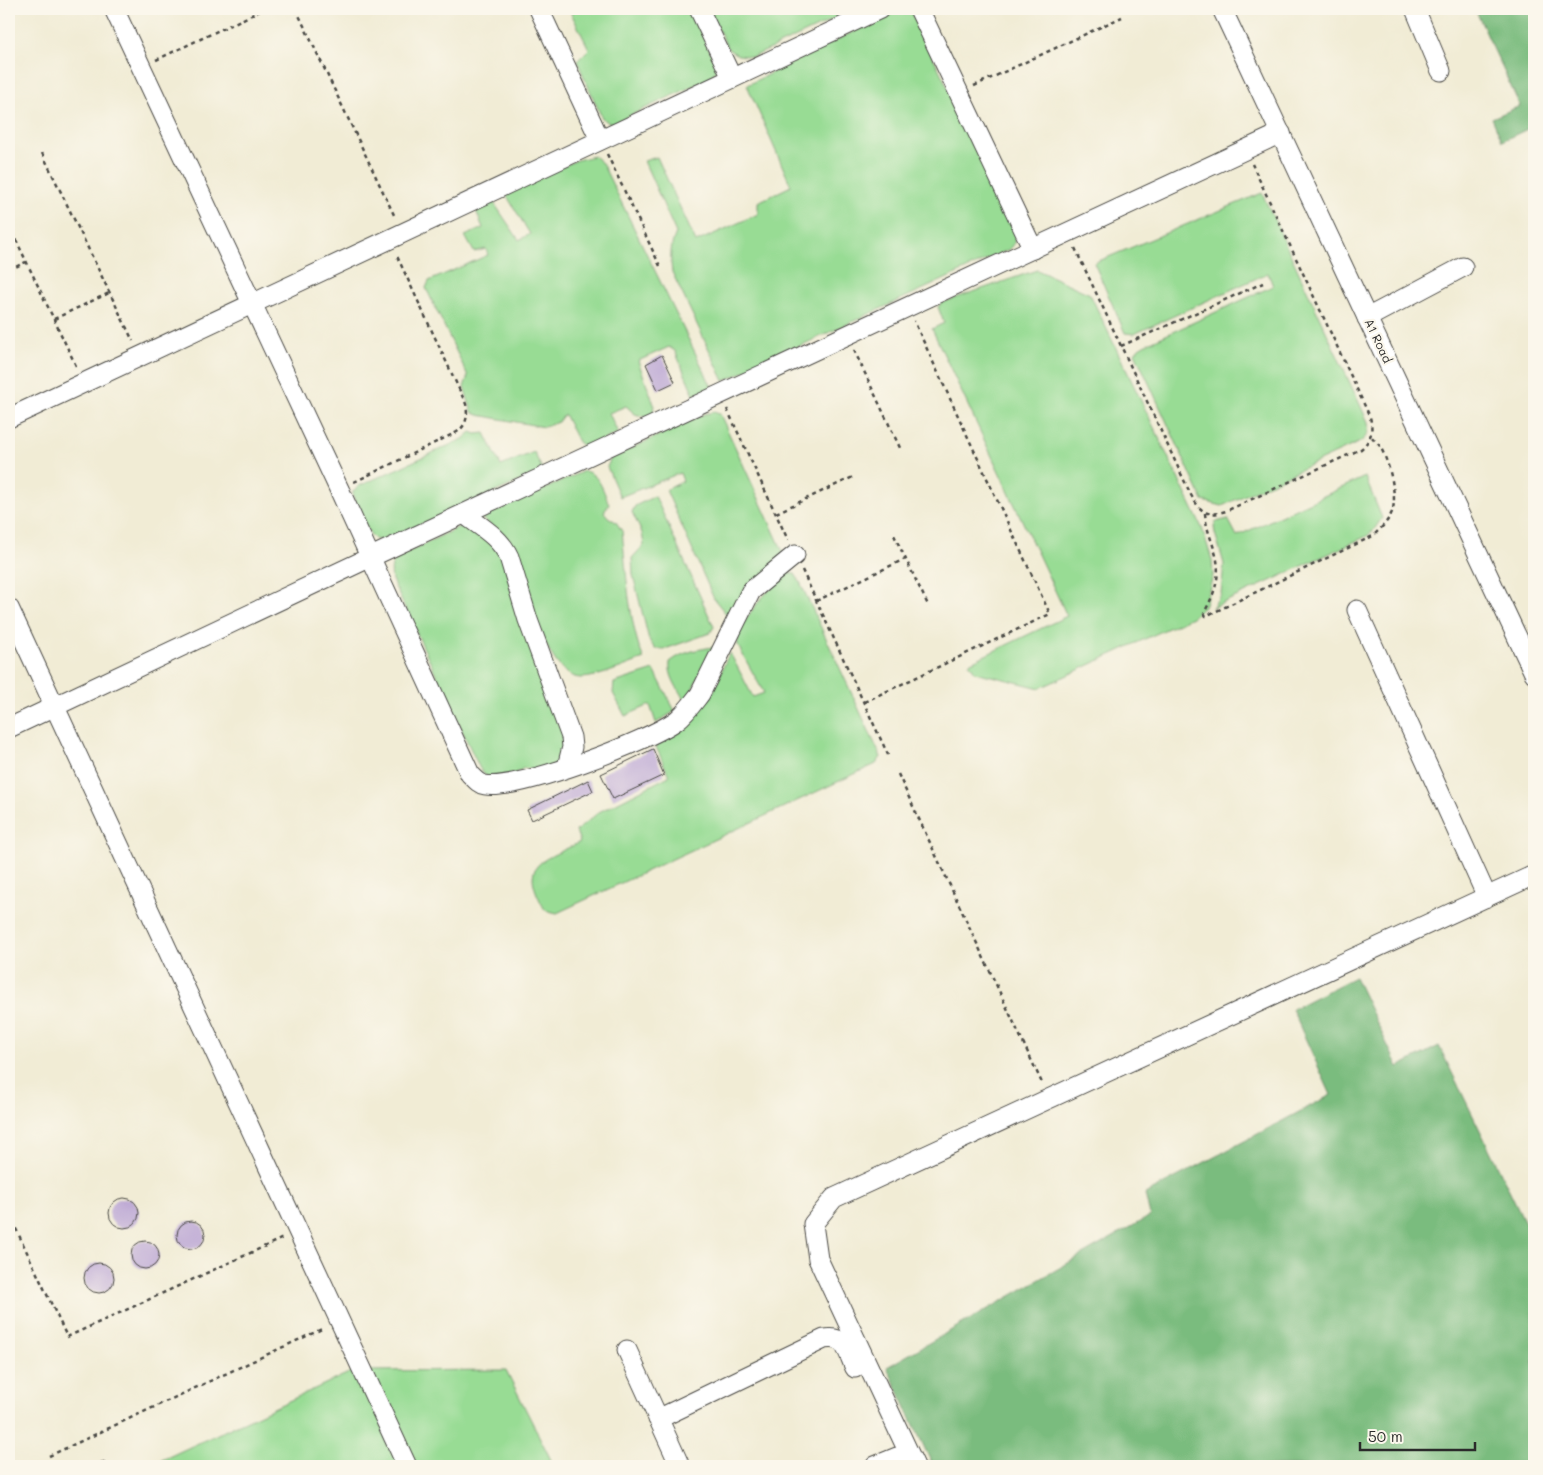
<svg xmlns="http://www.w3.org/2000/svg" width="1543" height="1475" font-family="Mali,sans-serif">
<style>
.green{fill:#98dc94;stroke:#628460}
.forest{fill:#7abc7e;stroke:#527454}
.building{fill:#bfabd5}
.lines{fill:none;stroke-linecap:round;stroke-linejoin:round}
.minor-casing{stroke:#494844;stroke-width:21}
.path{stroke:#494844;stroke-width:2.5;stroke-dasharray:4 4;stroke-linecap:butt}
.minor{stroke:#fff;stroke-width:19}
.labels{text-anchor:middle;stroke-width:4.5;stroke-linejoin:round;paint-order:stroke}
.street-label{font-size:12px;fill:#2b2b2b;stroke:#fbf7ec}
</style>
<rect width="100%" height="100%" fill="#fbf7ec"/>
<filter id="ink" filterUnits="userSpaceOnUse"><feTurbulence type="fractalNoise" baseFrequency=".02" numOctaves="2"/><feDisplacementMap in="SourceGraphic" scale="10" xChannelSelector="R" yChannelSelector="G"/><feConvolveMatrix kernelMatrix="1 2 1 2 8 2 1 2 1" color-interpolation-filters="sRGB"/></filter>
<filter id="wash" filterUnits="userSpaceOnUse"><feTurbulence type="fractalNoise" baseFrequency=".0096" numOctaves="4" result="noise"/><feDisplacementMap in="SourceGraphic" scale="20" xChannelSelector="R" yChannelSelector="G"/><feGaussianBlur stdDeviation="1.12" result="paint"/><feColorMatrix in="noise" values="0 0 0 0 0 0 0 0 0 0 0 0 0 0 0 0 0 1.4 0 .05"/><feComposite in="paint" operator="in"/></filter>
<g filter="url(#wash)">
<rect width="100%" height="100%" fill="#f1ecd5"/>
<g class="green">
<path d="M569 9H691L718 69 710 78 614 123H609L602 118 577 61 589 49Z"/>
<path d="M708 9H856L753 57 738 55 729 50Z"/>
<path d="M903 10 912 13 1013 223C1016 236 1018 241 1008 250L724 381 672 272C670 258 670 246 676 233L644 161 657 157 696 242 758 214V202L791 186 747 85 891 13Z"/>
<path d="M594 156 602 163 712 387 694 395 675 351 669 347 638 361 654 404 653 414 645 417 635 414 626 406 609 413 618 433 586 448 578 442 564 414 558 422 544 427 478 415 472 412 464 387 468 376 426 288 429 281 488 255 486 249 474 252 465 236 483 228 475 208 492 200 519 240 530 234 505 193 577 160Z"/>
<path d="M1262 193 1368 422C1369 432 1368 436 1360 442L1222 506 1203 501 1135 353 1139 348 1144 345 1273 286 1268 273 1134 334 1125 333 1094 263Z"/>
<path d="M1037 270 1090 294 1202 528 1212 560 1213 576 1204 607 1192 617 1040 688 975 672 969 663 1067 616 932 329 944 323 938 307 941 303Z"/>
<path d="M714 412 720 414 786 558 734 615H727L714 599 666 490 683 481 680 473 620 497 607 467 611 458 704 414Z"/>
<path d="M471 432 476 434 485 433 501 466 534 452 543 471 383 541C380 540 377 540 375 539 367 533 352 501 353 491L359 486 463 439Z"/>
<path d="M584 471C600 474 603 491 609 504L604 512 608 517 616 522 622 531C626 567 629 628 644 659 626 665 601 677 582 678 543 679 524 575 514 545L506 537 481 518Z"/>
<path d="M1365 477 1382 518 1373 531 1367 536 1212 608 1221 594 1224 564 1215 533 1214 527 1216 522 1228 519 1237 536Z"/>
<path d="M655 496 714 627 710 633 665 649H655L649 640 633 575 632 558 644 545 642 533 632 512 635 506Z"/>
<path d="M467 523 501 549 568 741 565 761 545 771 524 768 514 774 491 779 485 775 480 769 392 580C391 570 390 564 398 557Z"/>
<path d="M789 572 795 574 800 582 881 757 876 764 557 913 545 910C518 862 540 863 580 842L576 831 599 812 669 776 653 740C673 726 697 714 712 693 720 681 722 665 730 653L753 697 764 693 738 646C733 625 772 585 789 572Z"/>
<path d="M714 647 687 699 683 698C677 687 668 675 670 662 682 652 699 649 714 647Z"/>
<path d="M654 670 675 711 656 723 650 705 625 716 613 693 614 683Z"/>
<path d="M506 1370 554 1466H149L353 1371Z"/>
</g>
<g class="forest">
<path d="M1475 9H1534V126L1502 141 1492 118 1520 106Z"/>
<path d="M1355 977 1398 1067 1439 1046 1534 1241V1466H933L887 1367 1150 1216 1145 1194 1331 1095 1292 1009Z"/>
</g>
<g id="blocks">
<g class="building">
<path d="M662 355 675 382 658 390 646 364Z"/>
<path d="M653 749 664 775 613 799 601 774Z"/>
<path d="M588 780 593 791 532 820 527 810Z"/>
<circle cx="124" cy="1213" r="15"/>
<circle cx="191" cy="1235" r="14"/>
<circle cx="145" cy="1255" r="14"/>
<circle cx="99" cy="1278" r="15"/>
<path d="M104 1461 106 1466H91Z"/>
</g>
</g>
</g>
<g filter="url(#ink)">
<use href="#blocks" fill-opacity="0" stroke="#494844" stroke-width="1"/>
<g class="lines">
<g class="minor-casing">
<g id="minor">
<path d="M114 9 339 489 470 774C475 779 479 784 485 785 518 791 649 741 677 720 686 713 693 703 700 694L751 591 795 555"/>
<path d="M539 9 600 140"/>
<path d="M699 9 732 78"/>
<path d="M919 9 1033 249"/>
<path d="M1222 9 1534 673"/>
<path d="M1415 9 1441 71"/>
<path d="M1367 318 1463 267"/>
<path d="M9 418 880 9"/>
<path d="M464 514C481 527 500 537 509 557L528 620 571 737 572 747 567 767"/>
<path d="M9 608 407 1466"/>
<path d="M1357 610 1487 897"/>
<path d="M9 728 371 557 1281 133"/>
<path d="M627 1350 680 1466"/>
<path d="M658 1419 824 1339C846 1335 847 1351 855 1368"/>
<path d="M875 1466 897 1457"/>
<path d="M915 1466 818 1259 813 1224 834 1198 1534 875"/>
</g>
</g>
<g class="path">
<path d="M296 9 395 217"/>
<path d="M156 60 264 9"/>
<path d="M974 86 1122 17"/>
<path d="M42 153 133 341"/>
<path d="M607 154 660 266"/>
<path d="M9 225 77 368"/>
<path d="M1075 248 1191 495C1201 513 1207 517 1226 511L1361 449C1372 439 1373 430 1370 417L1252 164"/>
<path d="M9 270 26 262"/>
<path d="M54 319 109 293"/>
<path d="M1121 346 1263 283"/>
<path d="M854 350 901 450"/>
<path d="M727 409 788 540"/>
<path d="M354 482 457 432C467 425 468 416 466 404L396 254"/>
<path d="M776 513 853 477"/>
<path d="M1205 513C1206 528 1211 538 1215 552 1222 574 1215 593 1204 613L1206 616 1373 536C1380 529 1388 522 1392 512 1398 496 1389 463 1381 448 1379 444 1374 440 1371 436"/>
<path d="M894 535 928 605"/>
<path d="M802 570 889 757"/>
<path d="M816 601 905 559"/>
<path d="M864 702 1050 614 914 321"/>
<path d="M898 774 1042 1083"/>
<path d="M9 1214 67 1337 283 1238"/>
<path d="M49 1456 324 1328"/>
</g>
<use href="#minor" class="minor"/>
</g>
</g>
<g class="labels">
<g class="street-label">
<text transform="translate(1378 341) rotate(65)" y="4">A1 Road</text>
</g>
</g>
<rect width="1543" height="1475" fill="none" stroke="#fbf7ec" stroke-width="30"/>
<path d="M1360 1442v8h115v-8" fill="none" stroke="#2b2b2b" stroke-width="2.5"/>
<text x="1368" y="1442" font-size="15" fill="#2b2b2b" stroke="#fbf7ec" stroke-width="4" paint-order="stroke">50 m</text>
</svg>
